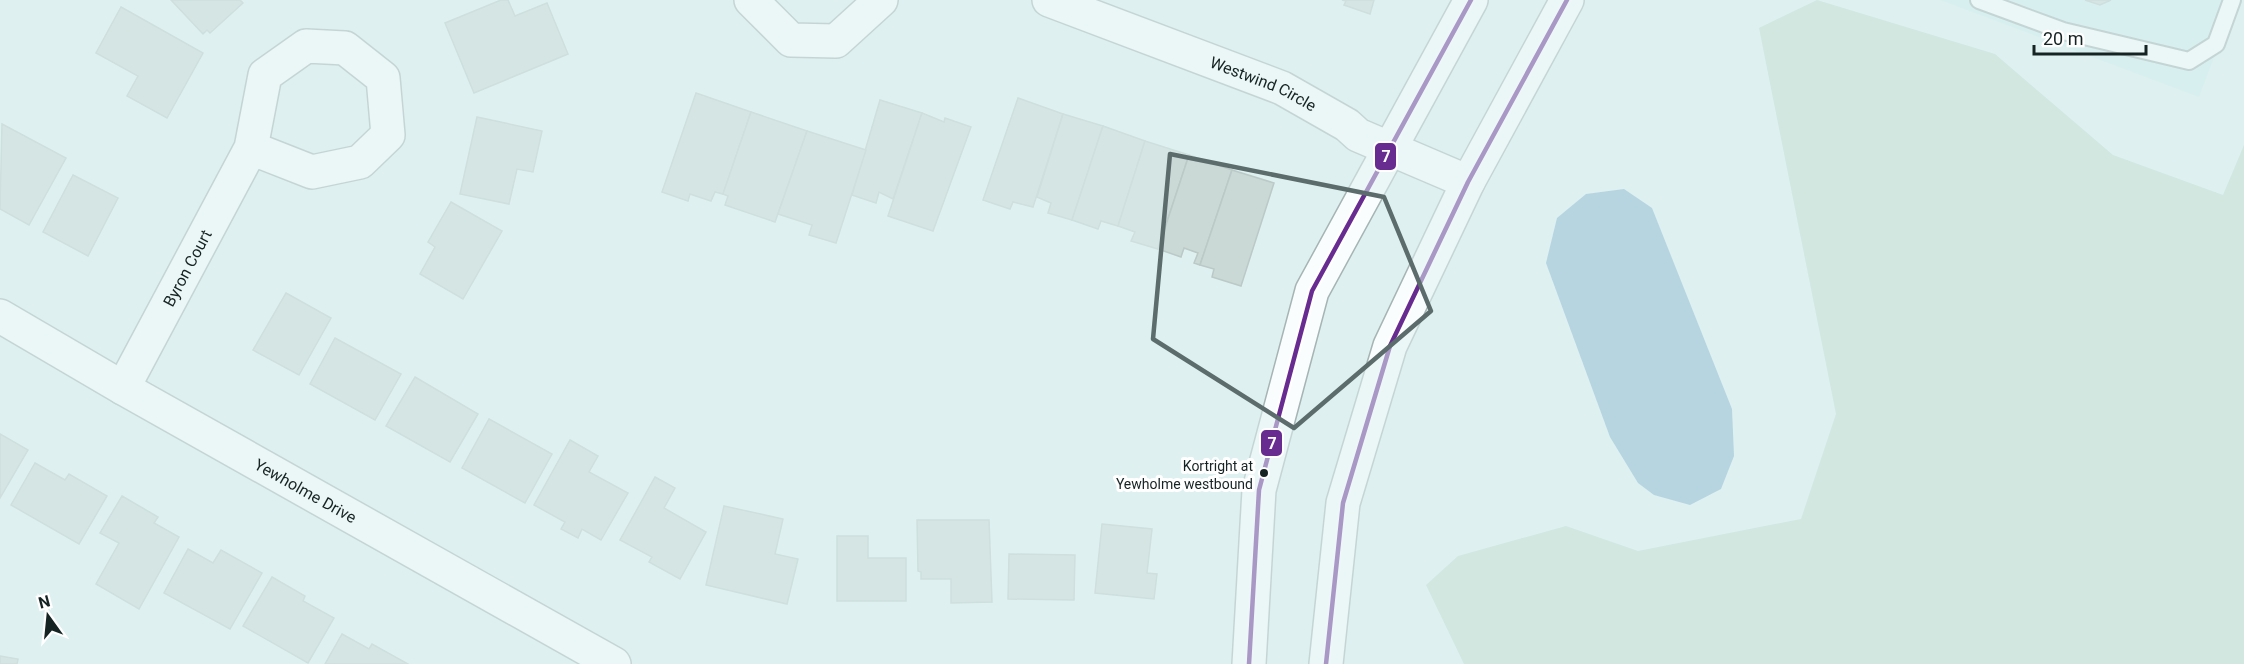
<svg xmlns="http://www.w3.org/2000/svg" width="2244" height="664" font-family="Roboto,sans-serif">
<style>
.built{fill:#ceefee}
.green{fill:#c1dccb}
.water{fill:#86b4cf}
.building{fill:#cad8d6;stroke:#bbc9c7;stroke-width:1.5}
.lines{fill:none;stroke-linecap:round;stroke-linejoin:round}
.service-casing{stroke:#a6b4b4;stroke-width:20}
.minor-casing{stroke:#a6b4b4;stroke-width:36}
.tertiary-casing{stroke:#a6b4b4;stroke-width:36}
.service{stroke:#fafdfd;stroke-width:16}
.minor{stroke:#fafdfd;stroke-width:33}
.tertiary{stroke:#fafdfd;stroke-width:33}
.bus-1-casing{stroke:#fff;stroke-width:9}
.bus-1{stroke:#682c91;stroke-width:4.5}
.marked{fill:none;stroke:#5c6b6b;stroke-width:4.5;stroke-linejoin:round}
.bus-dot{fill:#162323;stroke:#fff;stroke-width:2}
.labels{text-anchor:middle;stroke-width:6;stroke-linejoin:round;paint-order:stroke}
.bus-label{font-size:14px;fill:#162323;stroke:#fff;text-anchor:end}
.street-label{font-size:16px;fill:#162323;stroke:#fff}
.line-badge{stroke:#fff;stroke-width:2}
.badge-label{font-size:16px;text-anchor:middle;font-weight:bold;fill:#fff}
</style>
<rect width="100%" height="100%" fill="#def0f0"/>
<path class="built" d="M1940 0H2236L2199 97Z"/>
<path class="green" d="M1817 0 1995 54 2113 155 2223 195 2244 145V664H1464L1426 585 1458 556 1566 526 1638 551 1801 519 1836 414 1759 28Z"/>
<path class="water" d="M1624 189 1652 208 1732 409 1734 456 1721 489 1690 505 1654 495 1638 483 1610 437 1546 263 1557 218 1586 194Z"/>
<g class="building">
<path d="M171 0H240L243 3 210 33 207 30 203 34Z"/>
<path d="M501 0H508L515 16 547 3 568 54 474 93 445 23Z"/>
<path d="M1342 0H1374L1370 14 1344 5 1346 1Z"/>
<path d="M2085 0H2111L2100 5Z"/>
<path d="M121 7 203 53 167 118 127 96 138 76 96 53Z"/>
<path d="M696 93 751 112 723 194 715 192 711 201 690 194 688 201 662 192Z"/>
<path d="M1018 98 1063 114 1033 207 1013 202 1010 209 983 200Z"/>
<path d="M880 100 922 113 893 199 879 192 876 203 852 195Z"/>
<path d="M751 112 807 131 775 222 725 205 728 196 723 194Z"/>
<path d="M922 113 944 122 945 118 971 127 933 231 888 216Z"/>
<path d="M1063 114 1103 126 1072 220 1048 213 1051 203 1037 197Z"/>
<path d="M477 117 542 131 533 172 517 169 509 204 460 194Z"/>
<path d="M2 124 66 158 29 225 0 209Z"/>
<path d="M1103 126 1145 141 1118 226 1101 221 1098 229 1072 220Z"/>
<path d="M807 131 866 150 836 243 809 235 812 225 778 214Z"/>
<path d="M1145 141 1189 155 1158 249 1131 241 1135 232 1118 226Z"/>
<path d="M1189 155 1232 170 1200 265 1194 263 1198 253 1184 248 1181 257 1158 249Z"/>
<path d="M1232 170 1274 183 1241 286 1212 277 1214 269 1200 265Z"/>
<path d="M73 175 118 198 88 256 43 232Z"/>
<path d="M451 202 502 231 463 299 420 274 435 247 428 242Z"/>
<path d="M286 293 331 318 299 375 253 350Z"/>
<path d="M335 338 401 374 375 420 310 384Z"/>
<path d="M415 377 478 414 450 462 386 426Z"/>
<path d="M489 419 552 454 525 503 462 468Z"/>
<path d="M0 434 28 450 0 498Z"/>
<path d="M570 440 598 456 589 472 628 493 601 540 582 529 578 538 561 529 565 522 534 505Z"/>
<path d="M35 463 65 480 69 474 107 496 79 544 11 505Z"/>
<path d="M655 477 675 488 664 508 706 532 680 579 649 562 652 557 620 540Z"/>
<path d="M122 496 158 517 154 523 179 537 139 609 96 584 119 543 100 533Z"/>
<path d="M724 506 783 519 775 554 798 559 787 604 706 585Z"/>
<path d="M917 520H989L992 602 951 603V579H921V572L918 571Z"/>
<path d="M1102 524 1152 529 1147 573 1157 574 1154 599 1095 593Z"/>
<path d="M837 536H868V558H906V601H837Z"/>
<path d="M188 549 213 563 221 550 262 573 230 629 164 593Z"/>
<path d="M1009 554 1075 555 1074 600 1008 599Z"/>
<path d="M272 577 305 596 303 601 334 618 308 663 243 626Z"/>
<path d="M342 634 369 649 372 644 408 664H325Z"/>
<path d="M0 656 18 659 17 664H0Z"/>
</g>
<g class="lines">
<g class="service-casing">
<path id="service" d="M1979 0 2063 31 2189 61 2216 44 2232 0"/>
</g>
<g class="minor-casing">
<g id="minor">
<path d="M751 0 791 40 836 41 881 0"/>
<path id="s1" d="M1049 0 1282 88 1347 125 1358 135 1468 182"/>
<path id="s2" d="M0 316 123 388 614 664"/>
<path id="s3" d="M123 388 251 148 265 75 306 46 345 48 383 78 388 135 360 162 312 172 251 148"/>
</g>
</g>
<g class="tertiary-casing">
<g id="tertiary">
<path d="M1249 664 1259 490 1312 291 1471 0"/>
<path d="M1326 664 1343 503 1390 346 1468 182 1567 0"/>
</g>
</g>
<use href="#service" class="service"/>
<use href="#minor" class="minor"/>
<use href="#tertiary" class="tertiary"/>
<g class="bus-1-casing">
<g id="bus-1">
<path d="M1249 664 1259 490 1312 291 1471 0"/>
<path d="M1326 664 1343 503 1390 346 1468 182 1567 0"/>
</g>
</g>
<use href="#bus-1" class="bus-1"/>
</g>
<path d="M0 0H2244V664H0ZM1170 154 1384 197 1431 311 1294 428 1153 339Z" fill="#def0f0" fill-opacity=".55" fill-rule="evenodd"/>
<path class="marked" d="M1170 154 1384 197 1431 311 1294 428 1153 339Z"/>
<circle class="bus-dot" cx="1264" cy="473" r="5"/>
<g class="labels">
<g class="bus-label">
<text x="1253" y="471">Kortright at<tspan x="1253" dy="18">Yewholme westbound</tspan></text>
</g>
<g class="street-label">
<text dy="6" stroke="none"><textPath href="#s1" startOffset="230">Westwind Circle</textPath></text>
<text dy="6" stroke="none"><textPath href="#s3" startOffset="136">Byron Court</textPath></text>
<text dy="6" stroke="none"><textPath href="#s2" startOffset="352">Yewholme Drive</textPath></text>
</g>
</g>
<g class="line-badge">
<rect x="1374" y="142" width="23" height="29" rx="6" fill="#682c91"/>
<rect x="1260" y="429" width="23" height="28" rx="6" fill="#682c91"/>
</g>
<g class="badge-label">
<text x="1386" y="162">7</text>
<text x="1272" y="449">7</text>
</g>
<g transform="translate(48 616) rotate(345)" stroke="#ffffff" stroke-width="4.5" paint-order="stroke">
<path d="M0-4.5L10 22L0 15L-10 22Z" fill="#162323"/>
<text y="-9" font-size="16" font-weight="bold" text-anchor="middle" fill="#162323">N</text>
</g>
<path d="M2034 45v9h112v-9" fill="none" stroke="#162323" stroke-width="3"/>
<text x="2043" y="45" font-size="18" fill="#162323" stroke="#ffffff" stroke-width="4.5" paint-order="stroke">20 m</text>
</svg>
